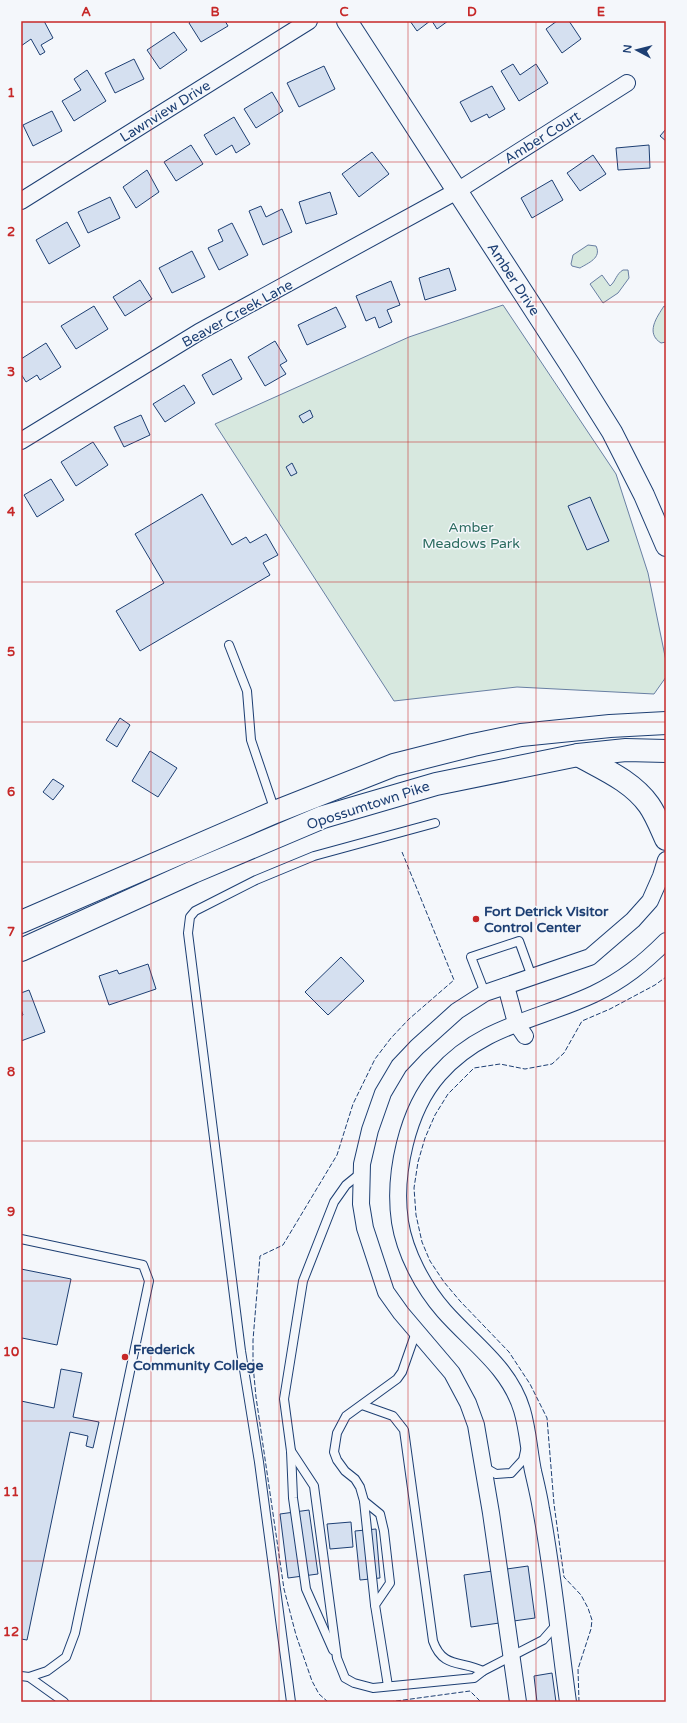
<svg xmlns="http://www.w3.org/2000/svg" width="687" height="1723" font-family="'Varela Round',sans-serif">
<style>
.green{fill:#d7e8df;stroke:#687fa3}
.building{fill:#d5e0f0;stroke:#1d3f73}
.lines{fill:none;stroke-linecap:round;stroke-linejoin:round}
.service-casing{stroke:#1d3f73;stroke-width:10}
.minor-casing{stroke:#1d3f73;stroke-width:18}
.tertiary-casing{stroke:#1d3f73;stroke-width:22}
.secondary-casing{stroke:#1d3f73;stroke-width:24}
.service{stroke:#f4f7fb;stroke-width:8}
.minor{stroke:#f4f7fb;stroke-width:16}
.tertiary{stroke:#f4f7fb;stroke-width:20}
.secondary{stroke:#f4f7fb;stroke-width:22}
.fence{stroke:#1d3f73;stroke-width:1;stroke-dasharray:5 2;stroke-linecap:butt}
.grid{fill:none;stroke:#c62828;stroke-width:1;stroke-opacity:0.55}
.poi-dot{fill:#c62828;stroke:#f4f7fb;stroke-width:1.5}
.labels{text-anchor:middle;stroke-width:3;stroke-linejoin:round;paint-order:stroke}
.street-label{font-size:14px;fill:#1d3f73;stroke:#f4f7fb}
.park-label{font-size:14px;fill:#2c6c60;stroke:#f4f7fb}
.poi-label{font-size:14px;font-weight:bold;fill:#1d3f73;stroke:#f4f7fb;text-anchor:start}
.neatline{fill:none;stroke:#c62828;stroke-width:1.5}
.grid-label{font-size:13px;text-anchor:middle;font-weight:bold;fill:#c62828}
</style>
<rect width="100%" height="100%" fill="#f4f7fb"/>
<g class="green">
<path d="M588 245 596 246C602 258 588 263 580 268L572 266 571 264 573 255Z"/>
<path d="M623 270H628L629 278 618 293 603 303 590 284 602 275 610 286C616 281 616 274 623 270Z"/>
<path d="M503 305 616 474 648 573 666 661V677L654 694 517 687 394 701 215 424 409 337Z"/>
<path d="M664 306 666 307V342L661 343C645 333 657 317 664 306Z"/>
</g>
<g class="building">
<path d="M21 21H44L53 38 41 45 45 52 40 55 31 39 21 46Z"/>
<path d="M191 21H225L228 26 201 42 189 23Z"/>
<path d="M410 21H430L417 31Z"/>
<path d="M432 21H448L437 29Z"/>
<path d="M557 21H569L581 39 562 53 546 29Z"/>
<path d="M174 32 187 50 160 69 147 50Z"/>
<path d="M134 59 144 79 115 93 105 73Z"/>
<path d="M513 64 520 75 536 64 548 83 519 101 501 71Z"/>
<path d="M324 66 335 89 299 107 287 83Z"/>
<path d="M87 70 106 101 74 121 62 101 81 90 74 79Z"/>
<path d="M492 86 505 109 489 118 487 114 471 122 460 102Z"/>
<path d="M272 92 283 111 256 128 244 109Z"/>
<path d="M52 111 62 131 33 146 23 125Z"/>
<path d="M234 117 250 144 236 153 232 145 216 155 204 135Z"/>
<path d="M666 129V141L660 136Z"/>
<path d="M191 145 203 164 176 181 164 162Z"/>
<path d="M649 145 650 168 618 170 616 148Z"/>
<path d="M372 152 389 174 359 197 342 174Z"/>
<path d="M593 155 606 174 580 191 567 173Z"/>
<path d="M147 170 159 192 136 208 123 187Z"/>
<path d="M552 180 563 200 532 218 521 198Z"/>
<path d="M330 192 337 214 306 224 299 202Z"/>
<path d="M110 197 120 218 88 233 78 212Z"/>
<path d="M261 206 266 217 282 209 292 232 263 245 249 211Z"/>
<path d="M67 222 80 246 49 264 36 240Z"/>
<path d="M232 223 248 255 219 270 208 248 223 241 218 230Z"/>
<path d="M192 251 205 277 172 293 159 268Z"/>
<path d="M449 268 456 290 425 300 419 278Z"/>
<path d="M140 280 152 299 125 316 113 297Z"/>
<path d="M391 281 400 305 387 310 392 322 379 328 375 317 366 321 356 296Z"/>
<path d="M94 306 108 329 76 349 61 326Z"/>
<path d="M336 307 346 327 307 345 298 325Z"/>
<path d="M275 341 287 361 280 365 286 374 265 386 248 357Z"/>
<path d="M46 343 61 367 40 380 37 375 26 382 21 374V359Z"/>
<path d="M231 359 242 379 213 395 202 375Z"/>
<path d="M184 385 195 403 165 422 153 404Z"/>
<path d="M310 410 313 417 303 423 299 416Z"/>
<path d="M141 415 150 435 124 447 114 427Z"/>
<path d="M93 442 108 465 76 486 61 462Z"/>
<path d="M292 463 297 473 291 476 286 467Z"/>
<path d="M51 479 64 500 37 517 24 495Z"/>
<path d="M202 494 232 545 246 537 250 543 266 534 278 555 263 563 270 575 140 651 116 611 164 583 135 534Z"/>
<path d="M590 497 609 541 587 550 568 506Z"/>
<path d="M120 718 130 725 117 747 106 740Z"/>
<path d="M150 751 177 768 158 797 132 781Z"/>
<path d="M53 779 64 786 53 800 43 792Z"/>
<path d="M341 957 364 981 328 1015 305 992Z"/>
<path d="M148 964 156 989 109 1005 99 976 117 970 119 974Z"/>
<path d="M29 990 45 1032 21 1041V1016L23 1015 21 1009V993Z"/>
<path d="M21 1269 71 1279 57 1345 22 1338 21 1343Z"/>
<path d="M61 1369 82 1373 73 1417 99 1422 93 1448 86 1446 88 1436 70 1432 27 1640 21 1639V1401L54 1408Z"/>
<path d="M309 1510 318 1574 288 1578 280 1514Z"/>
<path d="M351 1522 353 1547 330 1549 327 1524Z"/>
<path d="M376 1529 380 1578 360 1580 355 1531Z"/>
<path d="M528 1566 535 1618 471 1627 464 1575Z"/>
<path d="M552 1673 556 1702H537L534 1676Z"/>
</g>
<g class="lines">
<g class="service-casing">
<g id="service">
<path d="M229 645 247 691 251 740 275 811"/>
<path d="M485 993 471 957 519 941 532 977"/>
<path d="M21 1239 143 1265 149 1281 75 1633 66 1657 47 1671 29 1677"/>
<path d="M291 1451 314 1486 337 1658 345 1678 354 1683 373 1688 474 1678 483 1671C461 1660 443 1669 433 1641L404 1430 393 1416 362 1405"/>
<path d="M484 1467 496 1474 511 1473 523 1460 525 1451"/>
<path d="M364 1501 375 1605"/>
<path d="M333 1650 306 1589 293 1498 291 1451 284 1399 303 1281 334 1202 346 1185 362 1172"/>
<path d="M483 1671 543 1640 557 1624"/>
<path d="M21 1676 29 1677 64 1702"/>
<path d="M388 1686 375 1605 390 1583 384 1531 380 1514 364 1501 360 1487 355 1479 345 1471 337 1460 334 1452 337 1433 346 1416 397 1379 402 1372 416 1332"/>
<path d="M291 1702 259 1462 241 1351 188 933 190 917 195 911 256 880 314 856 435 823"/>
</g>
</g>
<g class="minor-casing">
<g id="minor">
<path d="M21 201 309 21"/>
<path d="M21 441 199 332 457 191 627 83"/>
<path d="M506 986 516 1023 525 1036"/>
<path d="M518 1702 491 1513 476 1425 468 1403 452 1373 401 1313 386 1292 365 1228 361 1204 362 1164 370 1130 383 1093 399 1066 417 1047 457 1011 485 993 590 957 633 920 650 901 661 876 666 860"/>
<path d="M568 1702C559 1638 553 1572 541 1509 539 1496 536 1484 533 1471 529 1451 528 1430 522 1410 509 1367 472 1343 444 1311 423 1287 405 1253 400 1222 393 1175 407 1110 439 1074 482 1025 539 1020 594 994 623 980 644 963 666 941"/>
</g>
</g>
<g class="tertiary-casing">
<path id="tertiary" d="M347 21 570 365 612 432 644 495 666 546"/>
</g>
<g class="secondary-casing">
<g id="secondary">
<path d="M578 755C603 769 632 781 649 805 656 815 661 828 666 839"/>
<path d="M21 922 275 812 394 765 473 745 521 735 610 726 666 723"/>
<path d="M21 950 193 872 323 817 436 784 578 755 626 750 666 751"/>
</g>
</g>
<use href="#service" class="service"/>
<use href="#minor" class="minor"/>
<use href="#tertiary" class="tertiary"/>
<use href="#secondary" class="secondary"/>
<g class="fence">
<path d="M328 1702 319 1694 312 1681 296 1635 284 1589 256 1397 253 1365V1340L260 1256 283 1245 337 1155 353 1104 375 1059 391 1038 409 1019 454 980 402 852"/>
<path d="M389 1702 470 1691 481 1702"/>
<path d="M579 1702 578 1669 591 1629 592 1620 588 1608 581 1595 564 1577 554 1504 547 1418 530 1384 509 1352 460 1301 444 1282 430 1261 422 1242 416 1215 414 1188 418 1162 425 1138 435 1115 448 1094 474 1068 500 1064 525 1069 552 1064 564 1053 582 1021 610 1009 655 985 666 977"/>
</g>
</g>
<path class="grid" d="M151 21V1702M279 21V1702M408 21V1702M536 21V1702M21 162H666M21 302H666M21 442H666M21 582H666M21 722H666M21 862H666M21 1001H666M21 1141H666M21 1281H666M21 1421H666M21 1561H666"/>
<g class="poi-dot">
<circle cx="476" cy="919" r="4"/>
<circle cx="125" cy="1357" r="4"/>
</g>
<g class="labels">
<g class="street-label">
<text transform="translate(165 111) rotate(-32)" y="5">Lawnview Drive</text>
<text transform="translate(542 137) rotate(-32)" y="5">Amber Court</text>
<text transform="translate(514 279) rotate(57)" y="5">Amber Drive</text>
<text transform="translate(237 313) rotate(-29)" y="5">Beaver Creek Lane</text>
<text transform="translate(368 805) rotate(-18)" y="5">Opossumtown Pike</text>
</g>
<g class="park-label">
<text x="471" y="532">Amber<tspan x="471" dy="16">Meadows Park</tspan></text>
</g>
<g class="poi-label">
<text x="484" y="916">Fort Detrick Visitor<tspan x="484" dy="16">Control Center</tspan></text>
<text x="133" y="1354">Frederick<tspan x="133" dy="16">Community College</tspan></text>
</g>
</g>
<rect width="687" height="1723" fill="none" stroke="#f4f7fb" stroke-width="44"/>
<g transform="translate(637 50) rotate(277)" stroke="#f4f7fb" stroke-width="3" paint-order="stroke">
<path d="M0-3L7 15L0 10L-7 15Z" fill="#1d3f73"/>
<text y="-6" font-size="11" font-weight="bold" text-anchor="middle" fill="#1d3f73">N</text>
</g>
<rect x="22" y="22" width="643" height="1679" class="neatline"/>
<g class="grid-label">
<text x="86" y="16">A</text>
<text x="215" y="16">B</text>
<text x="344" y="16">C</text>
<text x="472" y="16">D</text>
<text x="601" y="16">E</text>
<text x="11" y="97">1</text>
<text x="11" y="236">2</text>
<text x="11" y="376">3</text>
<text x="11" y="516">4</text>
<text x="11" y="656">5</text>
<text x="11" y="796">6</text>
<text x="11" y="936">7</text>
<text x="11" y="1076">8</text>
<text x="11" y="1216">9</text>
<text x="11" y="1356">10</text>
<text x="11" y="1496">11</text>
<text x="11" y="1636">12</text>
</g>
</svg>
